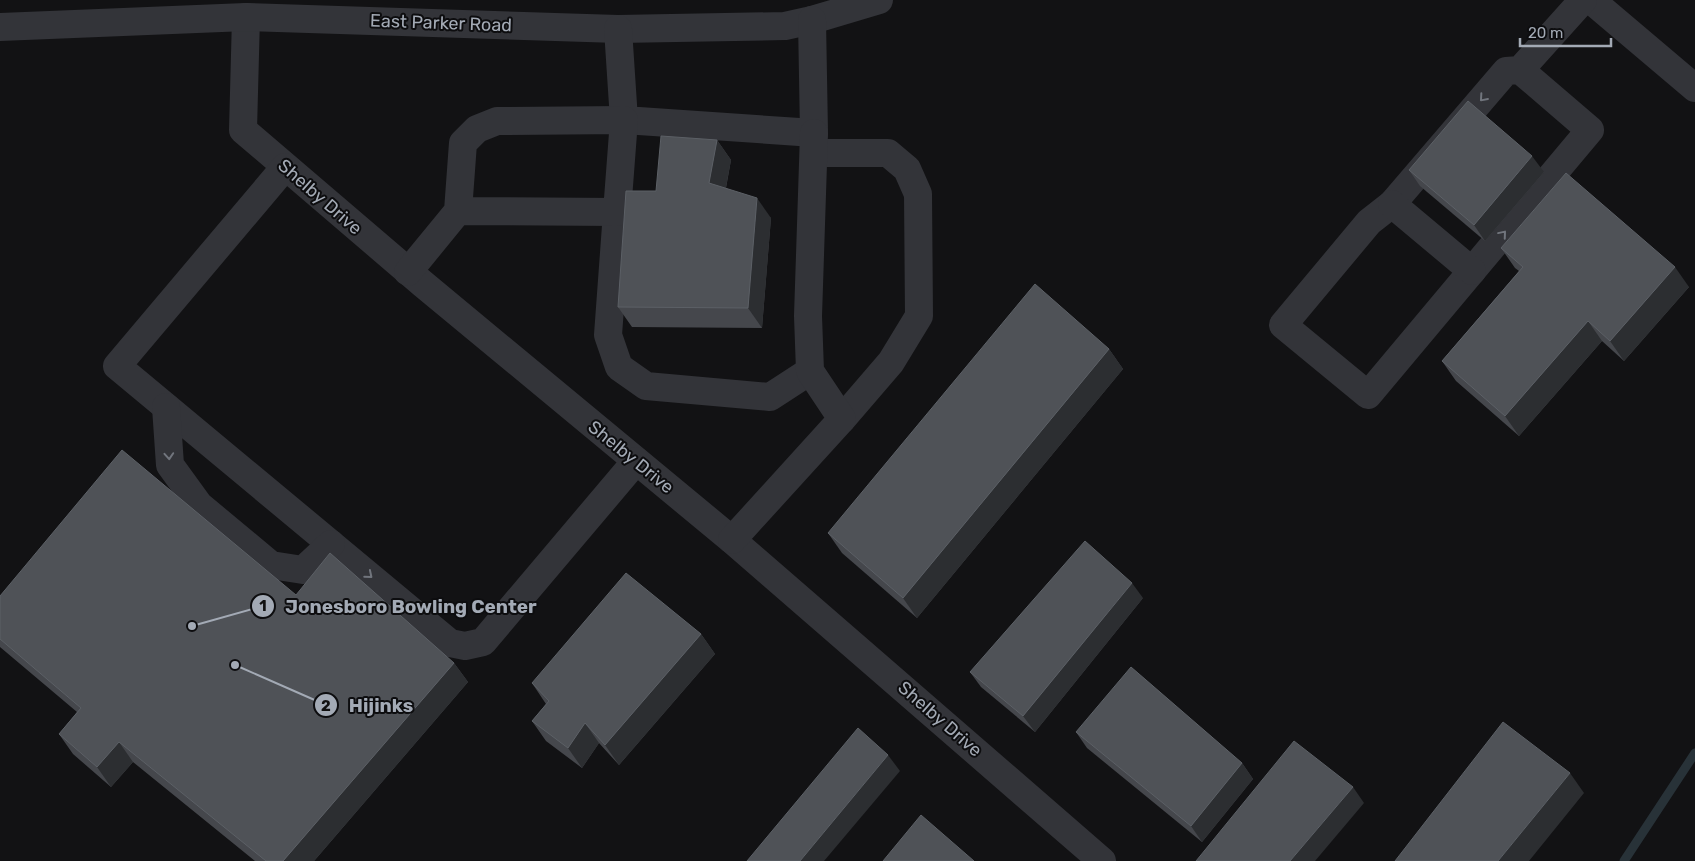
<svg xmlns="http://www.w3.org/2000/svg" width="1695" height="861" font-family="Rubik,sans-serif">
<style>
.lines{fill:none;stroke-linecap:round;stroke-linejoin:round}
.stream{stroke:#283238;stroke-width:9}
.minor{stroke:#333439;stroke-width:28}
.wall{fill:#45474c}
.shaded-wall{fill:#2c2e31}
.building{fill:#4f5257;stroke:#5c6066}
.oneway{stroke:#71757d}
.labels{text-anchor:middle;stroke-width:4;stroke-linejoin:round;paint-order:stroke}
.street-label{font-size:18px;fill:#a3aab5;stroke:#0d0d0f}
.leader{fill:none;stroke:#a3aab5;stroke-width:2}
.callout-dot{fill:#a3aab5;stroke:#0d0d0f;stroke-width:2}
.mark-label{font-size:15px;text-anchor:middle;font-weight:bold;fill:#111}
.callout-label{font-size:19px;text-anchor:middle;font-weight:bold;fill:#a3aab5;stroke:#0d0d0f;stroke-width:4;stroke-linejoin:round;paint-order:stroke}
</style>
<rect width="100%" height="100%" fill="#121214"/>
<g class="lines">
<path class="stream" d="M1624 861 1695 753"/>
<g class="minor">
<path d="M1591 0 1695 88"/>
<path d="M246 17 243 130 423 284 732 540 1102 861"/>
<path d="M0 27 246 17 618 29 785 26 812 20 879 0"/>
<path d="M618 29 624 120 814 133 812 20"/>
<path d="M1520 70 1506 71 1392 204 1369 222 1283 325 1368 395 1590 130 1520 70 1583 0"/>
<path d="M814 153H888L907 169 918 194 919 316 891 362 842 419"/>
<path d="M285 167 117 366 450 643 465 646 483 642 636 461"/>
<path d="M1392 204 1472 271"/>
<path d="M617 212 608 335 619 367 646 386 770 397 810 371"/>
<path d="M408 272 458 211 617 212 624 120 497 121 477 129 463 143 458 211"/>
<path d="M166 407 170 465 199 505 271 565 303 570 331 544"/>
<path d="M732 540 842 419 810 371 808 316 814 133"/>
</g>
</g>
<g class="wall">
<path d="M717 140 731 160 726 188 771 218 762 328 632 327 618 307 656 191Z"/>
<path d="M1409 170 1544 172 1485 241 1420 186Z"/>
<path d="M1501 248 1689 287 1624 361 1602 341 1519 436 1456 381 1442 361 1519 271 1515 268Z"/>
<path d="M1109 349 1123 369 917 618 842 553 828 533Z"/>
<path d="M296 595 454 663 468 682 314 861H255L133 762 111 787 73 754 59 734 77 712 0 647V596Z"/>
<path d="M1143 598 1035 732 981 687 970 672Z"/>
<path d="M701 634 715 654 619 765 599 743 582 768 546 741 532 721 546 704 532 683Z"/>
<path d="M1076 732 1242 763 1253 779 1202 842 1087 748Z"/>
</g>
<g class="shaded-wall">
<path d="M717 140 731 160 723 203 709 183Z"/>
<path d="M1532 156 1544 172 1485 241 1474 225Z"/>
<path d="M757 198 771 218 762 328 748 308Z"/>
<path d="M1675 267 1689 287 1624 361 1610 341Z"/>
<path d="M1588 321 1602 341 1519 436 1505 416Z"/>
<path d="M1109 349 1123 369 917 618 903 598Z"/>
<path d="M1132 583 1143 598 1035 732 1023 716Z"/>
<path d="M701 634 715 654 619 765 605 745Z"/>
<path d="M454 663 468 682 314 861H283Z"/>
<path d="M585 723 599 743 582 768 568 748Z"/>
<path d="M119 742 133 762 111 787 97 767Z"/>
<path d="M888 755 900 771 824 861H800Z"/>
<path d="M1242 763 1253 779 1202 842 1191 826Z"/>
<path d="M1570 773 1584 793 1529 861H1498Z"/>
<path d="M1353 787 1364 803 1315 861H1290Z"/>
</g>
<g class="building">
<path d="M1468 101 1532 156 1474 225 1409 170Z"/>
<path d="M661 136 717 140 709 183 757 198 748 308 618 307 626 191H656Z"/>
<path d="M1566 173 1675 267 1610 341 1588 321 1505 416 1442 361 1523 267 1501 248Z"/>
<path d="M1035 284 1109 349 903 598 828 533Z"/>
<path d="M122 450 296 595 330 553 454 663 283 861H266L119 742 97 767 59 734 81 708 0 639V596Z"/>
<path d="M1085 541 1132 583 1023 716 970 672Z"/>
<path d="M626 573 701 634 605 745 585 723 568 748 532 721 549 701 532 683Z"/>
<path d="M1131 667 1242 763 1191 826 1076 732Z"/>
<path d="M1503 722 1570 773 1498 861H1395Z"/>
<path d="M858 728 888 755 800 861H747Z"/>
<path d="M1294 741 1353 787 1290 861H1196Z"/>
<path d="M921 815 974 861H883Z"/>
</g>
<defs><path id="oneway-chevron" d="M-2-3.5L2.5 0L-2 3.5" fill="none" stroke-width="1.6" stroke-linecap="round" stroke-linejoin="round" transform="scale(1.25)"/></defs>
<g class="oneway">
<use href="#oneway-chevron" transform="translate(1483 98) rotate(131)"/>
<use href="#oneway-chevron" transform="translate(1503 234) rotate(-50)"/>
<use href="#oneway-chevron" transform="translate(169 456) rotate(86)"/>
<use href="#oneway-chevron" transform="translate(369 575) rotate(40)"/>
</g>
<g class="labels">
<g class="street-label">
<text transform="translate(441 23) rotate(2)" y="6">East Parker Road</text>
<text transform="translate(320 197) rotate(41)" y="6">Shelby Drive</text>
<text transform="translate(631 457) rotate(39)" y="6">Shelby Drive</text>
<text transform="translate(940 719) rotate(41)" y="6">Shelby Drive</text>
</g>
</g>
<path class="leader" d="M192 626L263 606M235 665L326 705"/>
<g class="callout-dot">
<circle cx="192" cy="626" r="5"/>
<circle cx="235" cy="665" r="5"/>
<circle cx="263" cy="606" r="12"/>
<circle cx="326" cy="705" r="12"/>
</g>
<g class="mark-label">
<text x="263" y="611">1</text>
<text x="326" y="711">2</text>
</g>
<g class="callout-label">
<text x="411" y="613">Jonesboro Bowling Center</text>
<text x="381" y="712">Hijinks</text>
</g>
<path d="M1520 38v8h91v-8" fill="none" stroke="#a3aab5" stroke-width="2.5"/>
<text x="1528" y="38" font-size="15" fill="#a3aab5" stroke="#0d0d0f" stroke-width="4" paint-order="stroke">20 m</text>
</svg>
